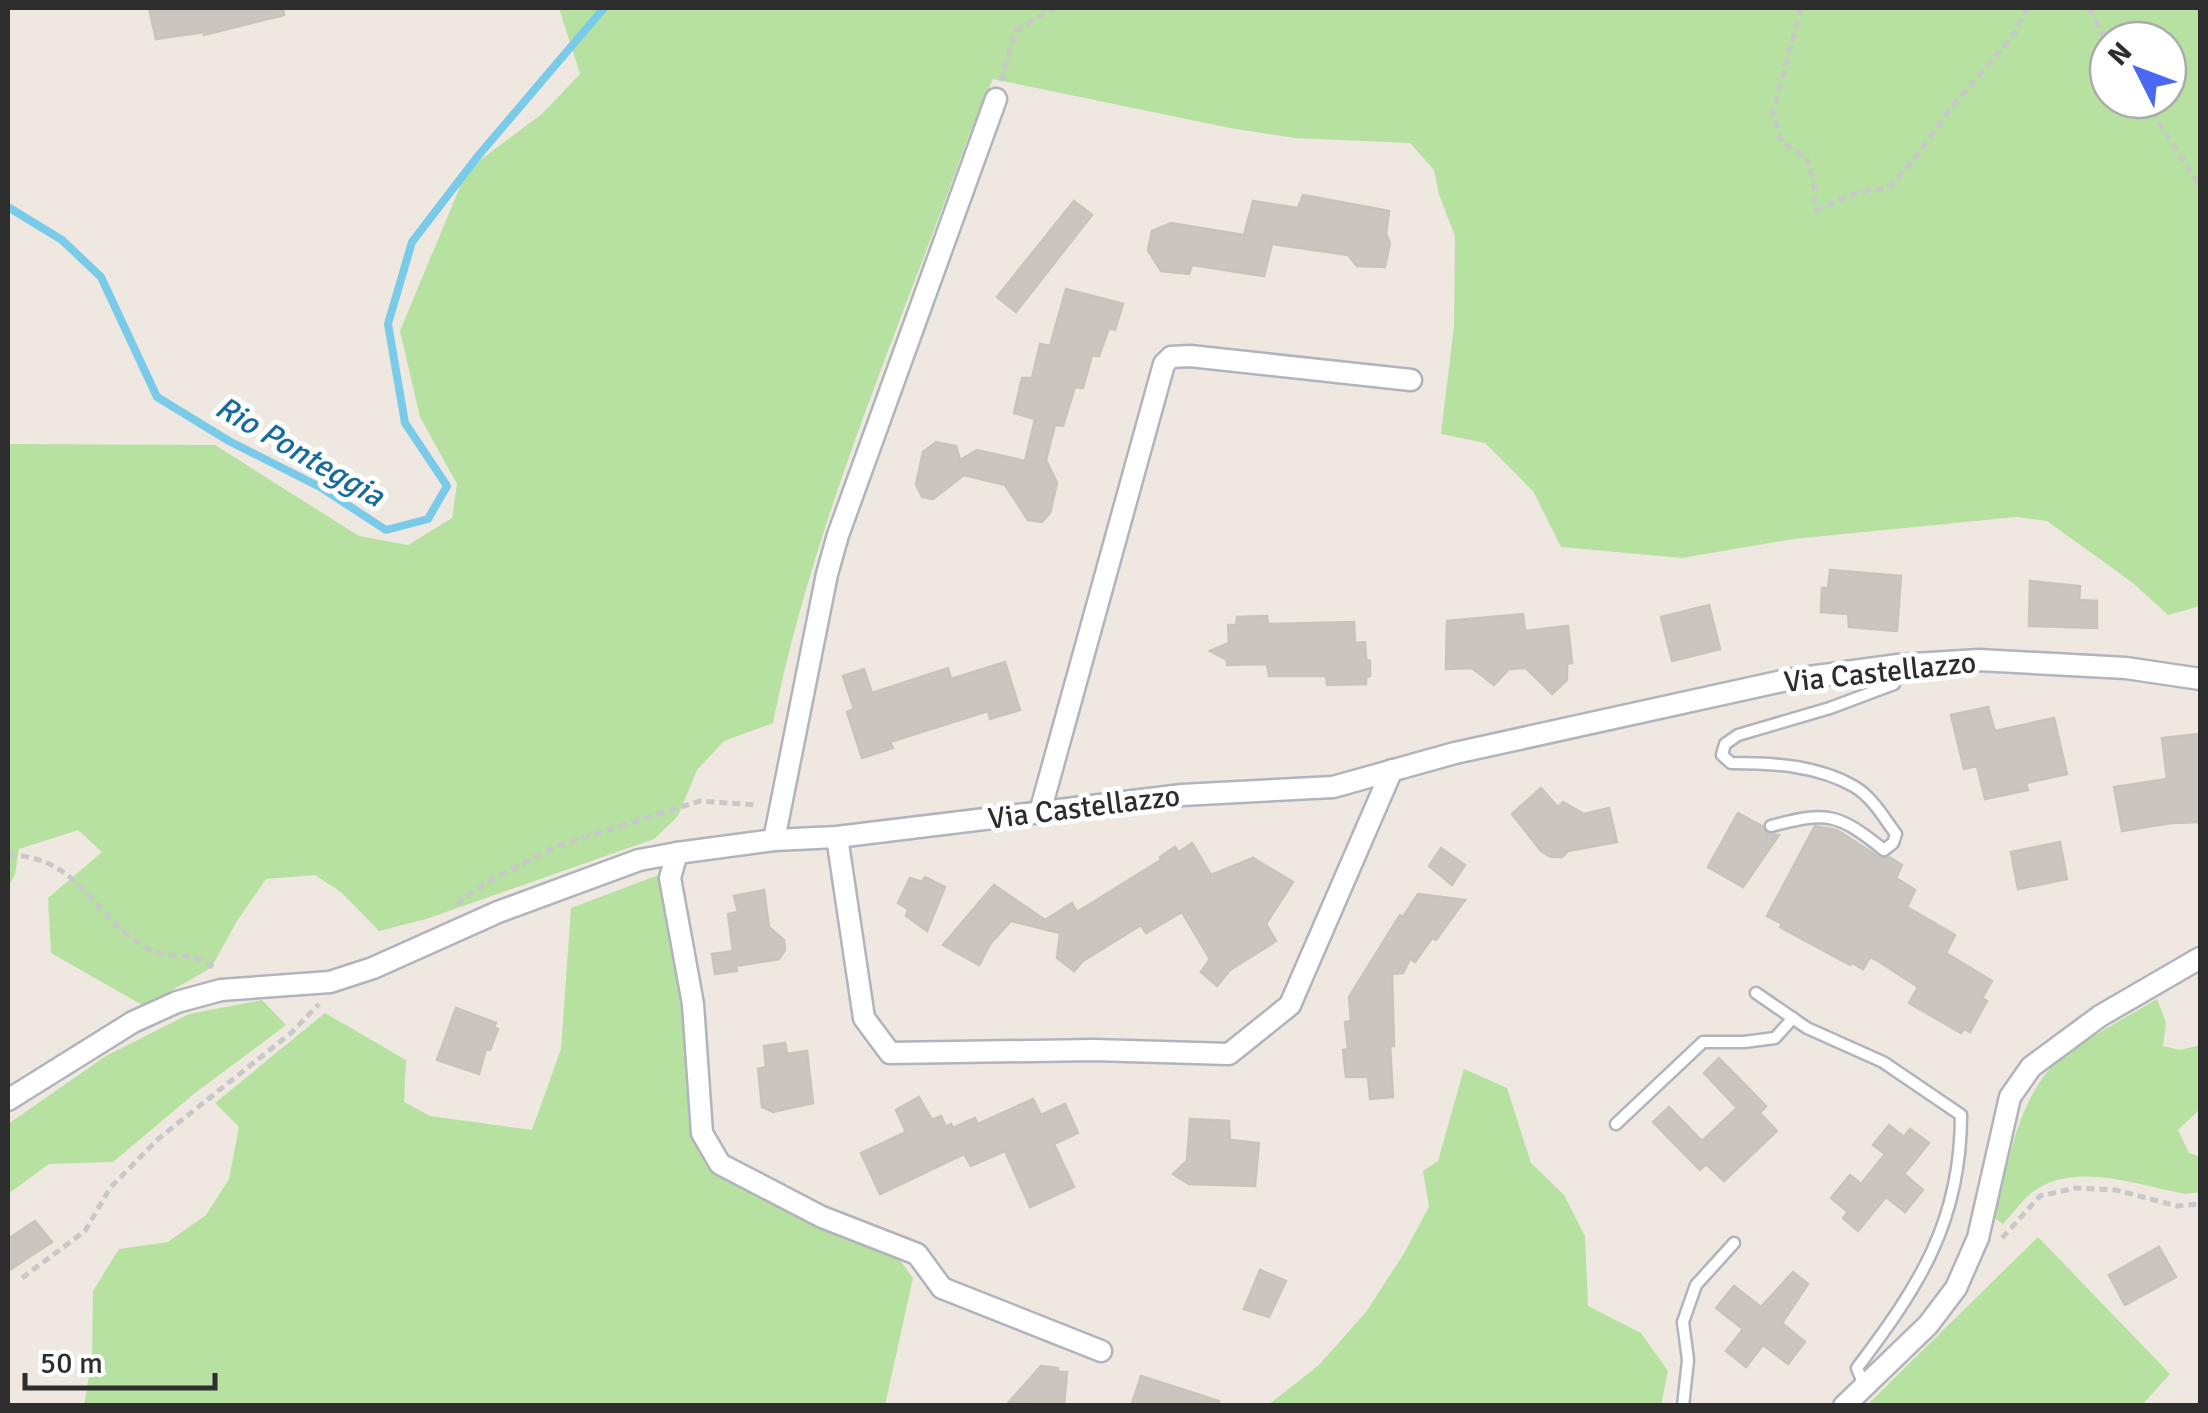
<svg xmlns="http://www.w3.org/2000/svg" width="2208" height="1413" font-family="Signika,sans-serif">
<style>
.green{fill:#b6e1a0;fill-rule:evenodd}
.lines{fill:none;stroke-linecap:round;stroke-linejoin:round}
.stream{stroke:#7acbe9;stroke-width:8}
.building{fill:#cac6bf;stroke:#c9c4ba;stroke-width:2.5}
.service-casing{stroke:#b1b3bd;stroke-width:15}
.minor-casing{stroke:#b1b3bd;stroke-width:25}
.path{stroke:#c8c8c8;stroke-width:5;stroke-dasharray:8 5;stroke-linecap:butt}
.service{stroke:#fff;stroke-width:10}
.minor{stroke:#fff;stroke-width:20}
.labels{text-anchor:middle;stroke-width:10;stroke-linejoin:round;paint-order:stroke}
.street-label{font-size:30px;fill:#2d2d2d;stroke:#fff}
.water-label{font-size:32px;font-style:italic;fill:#156b9a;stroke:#fff}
</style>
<rect width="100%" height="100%" fill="#eee8e1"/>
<g class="green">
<path d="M559 8H2200V606L2168 615 2133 583 2047 521 2016 517 1793 539 1682 558 1561 547 1533 491 1485 443 1441 434 1454 326 1455 236 1439 195 1434 170 1410 143 1295 138 1230 128 993 79 968 138C899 331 813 522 773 723L724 741 697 770 678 816 654 839 426 919 379 931 341 892 315 875 266 879 237 921 211 968 144 1006 51 953 48 898 102 852 78 830 19 849 15 874 8 888V444L215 445 359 536 408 545 452 518 457 484 420 417 400 331 467 170 543 113 580 74ZM2108 40H2168V100H2108Z"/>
<path d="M664 873 686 1012 691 1124 698 1152 720 1176 789 1214 899 1259 913 1278 885 1405 84 1406 92 1359 93 1291 119 1249 168 1242 206 1215 229 1179 239 1127 215 1103 325 1013 406 1060 404 1102 430 1116 532 1130 561 1049 571 908Z"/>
<path d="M2157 999 2166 1023 2163 1046 2180 1050 2200 1045V1109L2178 1130 2189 1153 2200 1157V1192L2186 1194C2139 1186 2072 1159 2030 1194 2020 1203 2012 1214 2003 1224L1993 1217C2008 1168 2015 1112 2047 1072 2067 1048 2129 1016 2157 999Z"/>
<path d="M262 1000 286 1025 195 1093 113 1162 49 1164 8 1194V1124L106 1056 189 1014Z"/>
<path d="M1464 1069 1507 1088 1531 1163 1564 1195 1585 1236 1588 1306 1641 1333 1668 1371 1661 1405H1268L1319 1365 1366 1312 1403 1255 1429 1207 1423 1171 1438 1161Z"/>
<path d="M2038 1237 2170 1374 2142 1405H1867Z"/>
</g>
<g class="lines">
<path class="stream" d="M8 207 62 240 101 277 157 397 229 441 320 487 386 530 428 519 447 486 405 423 388 324 412 242 478 156 604 8"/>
</g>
<g class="building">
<path d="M149 8H283L284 15 204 35V32L156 39Z"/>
<path d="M1303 195 1389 211 1386 234 1390 243 1385 267 1357 266 1348 255 1272 244 1264 276 1192 265 1189 274 1161 271 1148 250 1152 231 1171 223 1244 235 1253 201 1298 208Z"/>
<path d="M1074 201 1092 215 1016 312 997 297Z"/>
<path d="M1066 289 1123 304 1115 330 1109 328 1099 356 1092 355 1083 388 1075 387 1063 426 1055 425 1046 460 1057 483 1050 513 1042 522 1028 520 1005 485 964 475 933 499 922 497 916 484 923 452 936 442 956 446 960 460 977 450 1025 461 1035 419 1014 413 1022 378H1032L1040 344 1050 346Z"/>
<path d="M1830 570 1901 576 1897 631 1849 627 1848 614 1821 612 1822 588H1828Z"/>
<path d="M2030 581 2080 586 2079 600 2097 601V628L2029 626Z"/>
<path d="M1709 605 1720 649 1672 661 1661 617Z"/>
<path d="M1523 614 1525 631 1568 626 1572 663 1567 664V680L1552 694 1526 668 1509 669 1494 685 1472 668 1446 669 1447 621Z"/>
<path d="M1267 616 1268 624 1354 622 1355 643 1365 642 1366 659 1370 661V676L1366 678V684L1327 685 1326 676H1269L1267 664 1227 665V660L1210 651 1229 643 1228 625H1236L1237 617Z"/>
<path d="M1005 662 1020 710 990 719 988 711 890 742 893 748 862 758 847 712 854 709 843 676 864 669 872 693 948 668 951 679Z"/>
<path d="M1988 707 1995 731 2054 718 2067 774 2026 783 2028 790 1985 799 1977 766 1964 769 1951 715Z"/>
<path d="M2200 734V822L2171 823 2122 831 2114 787 2167 779 2162 738Z"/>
<path d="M1541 788 1558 807 1563 802 1584 814 1609 808 1617 842 1568 851 1562 857H1551L1541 851 1512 814Z"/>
<path d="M1738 813 1762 826 1768 834 1779 835 1743 887 1708 867Z"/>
<path d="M1815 826 1837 830 1879 857H1889L1902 865 1896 878 1915 890 1907 907 1955 935 1946 953 1992 981 1982 998 1987 1001 1970 1032 1964 1029 1961 1033 1909 1003 1918 987 1878 961 1870 957 1863 969 1852 963 1850 965 1780 927 1782 924 1767 916Z"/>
<path d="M2060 842 2067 879 2018 889 2011 852Z"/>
<path d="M1192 843 1211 875 1253 858 1293 882 1266 924 1276 941 1230 970 1217 986 1201 972 1210 959 1182 912 1146 933 1141 925 1083 961 1074 971 1057 958 1060 933 1011 921 991 943 979 965 943 945 994 885 1045 920 1072 903 1077 912 1161 860 1160 857 1175 847 1179 852Z"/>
<path d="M1441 848 1465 865 1452 885 1429 866Z"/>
<path d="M925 877 945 887 927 931 906 916 908 909 898 903 910 878 922 882Z"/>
<path d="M764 890 769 927 784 940 785 950 779 959 736 966 737 971 715 974 712 954 733 951 728 914 738 912 734 896Z"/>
<path d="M1418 894 1465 900 1436 940 1432 938 1415 962 1410 959 1403 973 1392 974 1394 1046H1390L1393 1097 1370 1099 1368 1077H1346L1343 1050 1348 1049 1345 1022 1351 1021 1349 997 1400 915 1403 917Z"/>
<path d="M456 1008 496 1023 494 1027 498 1029 490 1050 486 1049 479 1074 437 1060Z"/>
<path d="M785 1043 787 1054 807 1051 813 1103 773 1112 762 1107 758 1069 766 1067 764 1046Z"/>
<path d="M1719 1058 1766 1106 1760 1113 1777 1131 1724 1181 1706 1164 1700 1170 1653 1122 1669 1107 1702 1141 1737 1108 1704 1073Z"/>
<path d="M919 1097 932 1120 941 1116 946 1127 951 1124 953 1128 975 1118 978 1124 1033 1099 1041 1115 1065 1104 1078 1133 1054 1144 1074 1187 1030 1207 1005 1151 971 1166 964 1154 880 1194 861 1153 906 1132 896 1110Z"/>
<path d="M1190 1119 1229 1121 1230 1140 1259 1143 1255 1186 1189 1184 1173 1174 1187 1161Z"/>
<path d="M1889 1125 1904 1137 1910 1129 1929 1143 1904 1174 1923 1190 1905 1212 1886 1197 1858 1231 1843 1218 1848 1212 1831 1198 1850 1175 1861 1184 1885 1154 1873 1145Z"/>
<path d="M35 1221 52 1242 8 1271V1239Z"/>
<path d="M2159 1247 2176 1277 2125 1305 2109 1275Z"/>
<path d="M1260 1270 1286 1281 1269 1317 1244 1309Z"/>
<path d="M1793 1272 1808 1284 1782 1323 1805 1342 1788 1364 1763 1345 1746 1367 1726 1351 1743 1329 1716 1308 1734 1286 1761 1307Z"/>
<path d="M1041 1366 1058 1368V1372H1067L1064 1406 1009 1402Z"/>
<path d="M1141 1376 1219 1401 1218 1406H1131Z"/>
</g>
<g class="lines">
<g class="service-casing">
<g id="service">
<path d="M1771 826C1827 811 1838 813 1884 850L1893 843 1896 834C1884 818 1872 797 1855 787 1818 765 1772 763 1731 763L1722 755 1725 744 1738 735 1830 708 1894 684 1898 666"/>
<path d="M1756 993 1807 1028 1883 1062 1961 1115C1961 1222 1919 1286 1857 1368L1864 1385"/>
<path d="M1616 1124 1703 1042H1744L1775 1038 1793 1018"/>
<path d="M1683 1406 1688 1360 1683 1322 1696 1285 1734 1243"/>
</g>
</g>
<g class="minor-casing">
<g id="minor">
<path d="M1040 812 1164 364 1171 357 1190 356 1411 380"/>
<path d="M837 837 864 1018 890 1053 1094 1050 1229 1054 1290 1005 1392 770"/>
<path d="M774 840 827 574 838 535 996 99"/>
<path d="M677 853 670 878 693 1004 702 1133 720 1164 822 1217 917 1254 942 1288 1101 1351"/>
<path d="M8 1100 133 1022 177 1002 221 990 330 982 373 968 498 912 639 860 677 853 774 840 837 837 1182 795 1333 787 1455 753 1787 680 1898 665 1979 660 2126 668 2200 679"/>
<path d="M1844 1406 1928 1325 1956 1288 1978 1238 2010 1097 2031 1067 2100 1016 2200 958"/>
</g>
</g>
<g class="path">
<path d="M1801 8 1773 113 1782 143 1807 157 1814 185 1816 210 1859 192 1888 188 1914 160 1949 110 2013 36 2028 8"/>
<path d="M2089 8 2108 44"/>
<path d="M1001 81 1016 30 1054 8"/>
<path d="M2144 100 2200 186"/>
<path d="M8 855C84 856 94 924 155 952 167 957 182 954 194 958 202 960 209 965 216 968"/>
<path d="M456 904 489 881 557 846 700 801 757 805"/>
<path d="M2002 1238 2040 1196 2075 1188 2116 1190 2177 1206 2200 1204"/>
<path d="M22 1278 85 1231 110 1188 158 1139 291 1033 319 1004"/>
</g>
<use href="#service" class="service"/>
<use href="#minor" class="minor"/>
</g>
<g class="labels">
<g class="street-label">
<text transform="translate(1880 672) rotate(-6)" y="10">Via Castellazzo</text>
<text transform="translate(1084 807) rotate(-7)" y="10">Via Castellazzo</text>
</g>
<g class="water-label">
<text transform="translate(300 451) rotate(30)" y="11">Rio Ponteggia</text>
</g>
</g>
<rect width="2208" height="1413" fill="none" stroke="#2d2d2d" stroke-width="20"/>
<g transform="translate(2138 70) rotate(312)"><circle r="48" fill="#ffffff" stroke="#ababab" stroke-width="2.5"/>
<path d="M0-8L18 38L0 25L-18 38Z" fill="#4a68f1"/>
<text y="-15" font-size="28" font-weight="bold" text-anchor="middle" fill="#2d2d2d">N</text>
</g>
<path d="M25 1373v15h190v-15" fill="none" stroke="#2d2d2d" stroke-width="5"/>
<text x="40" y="1373" font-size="30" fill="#2d2d2d" stroke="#ffffff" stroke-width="8" paint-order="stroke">50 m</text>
</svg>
